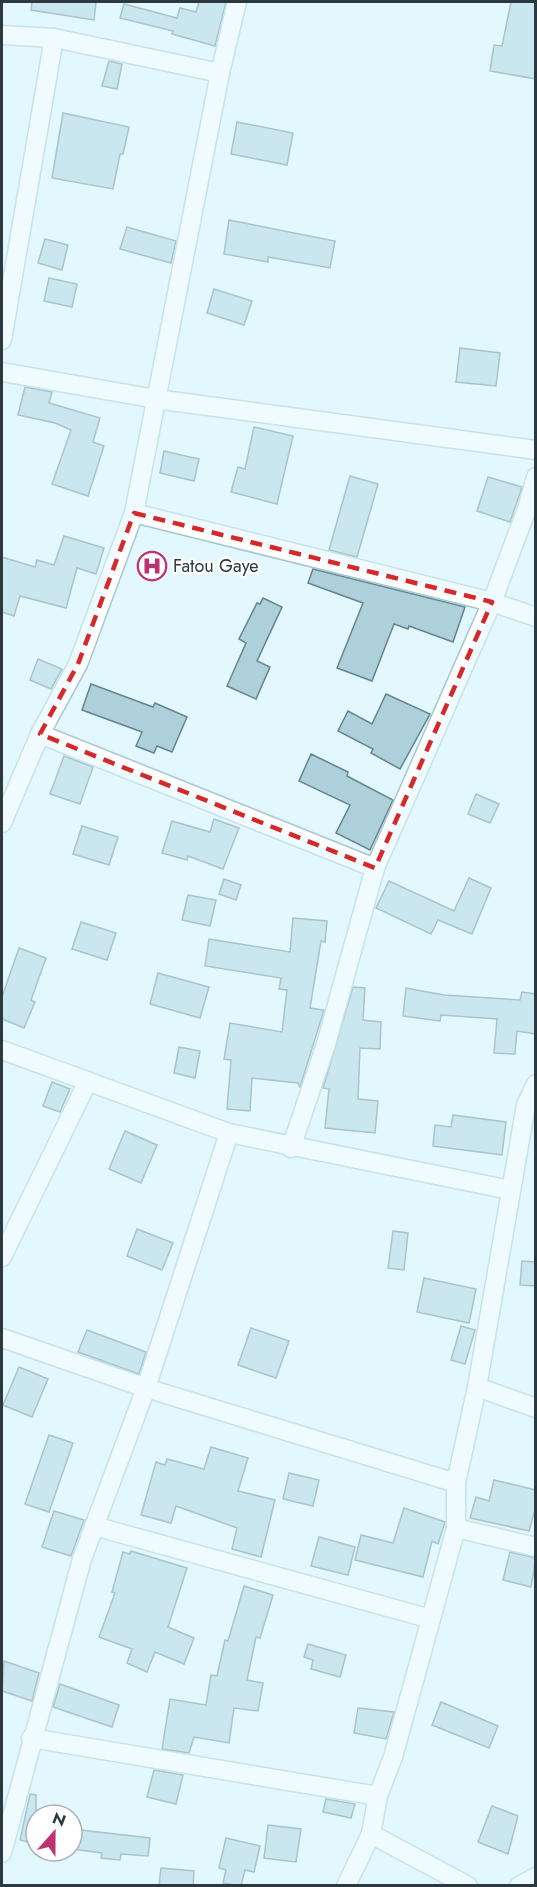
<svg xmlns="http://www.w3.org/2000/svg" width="537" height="1887" font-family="Jost,sans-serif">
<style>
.building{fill:#add0db;stroke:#64858f;stroke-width:1.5}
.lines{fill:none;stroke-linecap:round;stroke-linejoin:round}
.minor-casing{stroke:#a5c8d2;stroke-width:21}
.minor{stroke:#fff;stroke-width:18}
.marked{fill:none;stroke:#d62828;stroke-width:4.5;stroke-dasharray:12 8;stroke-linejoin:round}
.labels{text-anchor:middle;stroke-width:5;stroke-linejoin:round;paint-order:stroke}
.poi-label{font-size:18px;fill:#2c3a3f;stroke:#fff;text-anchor:start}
</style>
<rect width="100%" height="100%" fill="#e2f7fe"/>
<g class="building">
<path d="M32 2H96L94 20 31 10Z"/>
<path d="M199 2H226L215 46 172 34 173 31 120 18 124 4 177 18 180 8 196 12Z"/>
<path d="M511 2H536V79L490 71 494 45 502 46Z"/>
<path d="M109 61 122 64 117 89 102 86Z"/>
<path d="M63 113 129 127 123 154H120L113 189 52 178Z"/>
<path d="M237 122 293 133 287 165 231 154Z"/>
<path d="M229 220 335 241 330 268 268 257V262L224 254Z"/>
<path d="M127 227 176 241 171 263 120 249Z"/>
<path d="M45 239 68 245 62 270 38 263Z"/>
<path d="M49 278 77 284 72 307 44 301Z"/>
<path d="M214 289 252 301 244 325 207 313Z"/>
<path d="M460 348 500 353 496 386 456 382Z"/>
<path d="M25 387 52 392 49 403 100 418 93 442 104 446 88 496 52 484 71 430 55 423 18 415Z"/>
<path d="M254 427 293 436 277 504 231 492 238 467 245 469Z"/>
<path d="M164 451 199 459 194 481 160 473Z"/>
<path d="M350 476 378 484 357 557 329 550Z"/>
<path d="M488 477 522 487 510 522 477 511Z"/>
<path d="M64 536 104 548 96 574 77 568 66 608 20 596 14 616 2 612V557L35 567 37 560 54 565Z"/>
<path d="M313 569 465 607 453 642 409 626 408 629 394 624 372 681 337 668 363 603 308 583Z"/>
<path d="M263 598 282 607 257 661 270 667 256 699 227 686 246 643 239 639 257 603 260 604Z"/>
<path d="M38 659 62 669 51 689 30 680Z"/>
<path d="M91 684 153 707 155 703 187 717 172 752 157 746 154 753 136 746 142 732 82 710Z"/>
<path d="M386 694 430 714 400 769 371 753 373 749 338 731 348 711 372 724Z"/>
<path d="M311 754 348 772 347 776 393 800 370 850 336 833 350 805 299 781Z"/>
<path d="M64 756 93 767 80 804 50 794Z"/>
<path d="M476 794 499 804 490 823 468 814Z"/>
<path d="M214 819 239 828 223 869 188 856 187 860 162 853 172 821 210 832Z"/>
<path d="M82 826 118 837 109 865 73 854Z"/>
<path d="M469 878 491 888 472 934 438 920 431 934 376 908 389 881 454 911Z"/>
<path d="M224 879 241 885 236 900 219 894Z"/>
<path d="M188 895 216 900 210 926 182 920Z"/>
<path d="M293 918 327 921 325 942 321 941 310 1008 324 1010 300 1087 298 1083 252 1078 250 1111 227 1109 231 1060 224 1059 230 1023 282 1032 287 990 279 989 281 978 205 966 209 939 290 952Z"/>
<path d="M81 922 116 933 107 960 72 949Z"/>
<path d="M19 948 46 958 31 1000 35 1002 24 1028 2 1019V997Z"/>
<path d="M158 973 209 987 200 1018 150 1004Z"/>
<path d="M353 987 365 988 363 1020 381 1022 380 1049 360 1048 358 1099 378 1101 375 1133 325 1128 329 1089 323 1088Z"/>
<path d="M406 988 444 995 520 1000 522 992 536 994V1034L517 1031 515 1054 494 1053 497 1019 441 1015 440 1021 403 1016Z"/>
<path d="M179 1047 200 1051 195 1078 174 1073Z"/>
<path d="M52 1082 70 1089 60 1112 43 1106Z"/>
<path d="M453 1115 506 1122 502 1155 433 1146 435 1125 451 1127Z"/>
<path d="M125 1131 157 1145 141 1183 109 1169Z"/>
<path d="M137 1229 173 1243 162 1270 127 1256Z"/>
<path d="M393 1231 408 1233 404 1270 388 1268Z"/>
<path d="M522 1261 536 1262V1286L520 1285Z"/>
<path d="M424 1278 476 1289 469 1323 417 1312Z"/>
<path d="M461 1326 475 1330 465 1364 451 1360Z"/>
<path d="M251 1328 289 1341 276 1378 238 1365Z"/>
<path d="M87 1330 146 1352 139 1374 78 1352Z"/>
<path d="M19 1367 48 1379 32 1417 3 1405Z"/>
<path d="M49 1435 73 1443 49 1512 25 1504Z"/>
<path d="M211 1447 248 1458 238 1491 275 1500 261 1557 232 1549 237 1528 176 1506 171 1523 141 1515 156 1462 165 1465 167 1459 204 1469Z"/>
<path d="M289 1473 319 1480 313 1506 283 1499Z"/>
<path d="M494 1480 536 1490V1506L529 1531 470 1518 476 1497 489 1501Z"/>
<path d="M404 1508 445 1522 438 1544 432 1541 423 1577 355 1560 361 1535 393 1543Z"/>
<path d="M54 1511 84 1520 71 1556 42 1547Z"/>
<path d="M319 1537 355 1547 348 1575 311 1566Z"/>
<path d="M131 1551 187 1568 168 1627 194 1638 184 1664 155 1652 147 1672 127 1663 132 1649 99 1637 115 1593 112 1592 123 1552 130 1554Z"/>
<path d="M510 1552 536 1558 531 1587 503 1580Z"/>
<path d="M244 1586 273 1595 260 1638 256 1637 247 1680 263 1683 258 1711 234 1708 229 1743 194 1737 189 1753 162 1749 170 1699 206 1705 211 1675 217 1676 225 1640 228 1641Z"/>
<path d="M308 1644 346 1655 340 1677 311 1669 313 1660 304 1657Z"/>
<path d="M4 1661 39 1673 32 1701 2 1691Z"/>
<path d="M60 1684 119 1705 112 1727 53 1707Z"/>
<path d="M441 1702 498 1726 489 1748 432 1725Z"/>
<path d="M358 1708 394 1712 386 1739 354 1733Z"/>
<path d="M154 1770 183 1775 176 1804 147 1797Z"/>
<path d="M30 1794 36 1795V1844L20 1840Z"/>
<path d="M326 1799 355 1804 351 1818 323 1812Z"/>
<path d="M492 1806 518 1816 508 1854 478 1842Z"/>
<path d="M268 1825 301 1829 296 1862 264 1858Z"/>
<path d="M72 1829 150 1838 148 1856 121 1854 120 1860 101 1858 102 1853 72 1849Z"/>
<path d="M226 1838 260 1846 254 1872 245 1870 241 1886 223 1883 226 1870 219 1868Z"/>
<path d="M161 1868 194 1871 193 1886H159Z"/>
</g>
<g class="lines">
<g class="minor-casing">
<g id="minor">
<path d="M2 35 54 38 220 73"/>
<path d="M2 340 54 38"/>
<path d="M2 372 156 399 536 450"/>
<path d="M134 513 492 602 536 617"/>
<path d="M40 734 375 868"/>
<path d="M2 823 40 734 78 664 134 513 220 73 237 2"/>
<path d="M2 1050 229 1133 510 1190"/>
<path d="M291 1148 326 1044 375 868 492 602 528 506 536 477"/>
<path d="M2 1257 88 1081"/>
<path d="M2 1338 146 1388 456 1483"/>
<path d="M477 1387 536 1408"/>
<path d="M94 1526 431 1619"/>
<path d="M456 1528 536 1547"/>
<path d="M31 1738 378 1796"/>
<path d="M371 1834 468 1886"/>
<path d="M2 1853 82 1559 146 1388 229 1133"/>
<path d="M346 1886 371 1834 378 1796 393 1757 456 1528V1483L477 1387 526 1105 536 1084"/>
<path d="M519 1886 536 1877"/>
</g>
</g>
<use href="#minor" class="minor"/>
</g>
<path d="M0 0H537V1887H0ZM134 513 492 602 375 868 40 734 78 664Z" fill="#e2f7fe" fill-opacity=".55" fill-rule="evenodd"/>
<path class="marked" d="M134 513 492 602 375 868 40 734 78 664Z"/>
<defs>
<g id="hospital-ring" transform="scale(1.5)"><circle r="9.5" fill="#fff" stroke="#bc3370" stroke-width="1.5"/><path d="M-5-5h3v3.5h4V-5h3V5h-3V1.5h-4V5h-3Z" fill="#bc3370"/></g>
</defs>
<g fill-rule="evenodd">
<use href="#hospital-ring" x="152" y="566"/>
</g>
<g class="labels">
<g class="poi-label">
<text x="173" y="572">Fatou Gaye</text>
</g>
</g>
<rect width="537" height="1887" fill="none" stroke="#2c3a3f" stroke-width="6"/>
<g transform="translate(54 1833) rotate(21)"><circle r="28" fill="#ffffff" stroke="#abb0b2" stroke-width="1.5"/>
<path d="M0-4.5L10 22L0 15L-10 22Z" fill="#bc3370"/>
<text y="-9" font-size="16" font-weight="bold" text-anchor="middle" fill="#2c3a3f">N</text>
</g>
</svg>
